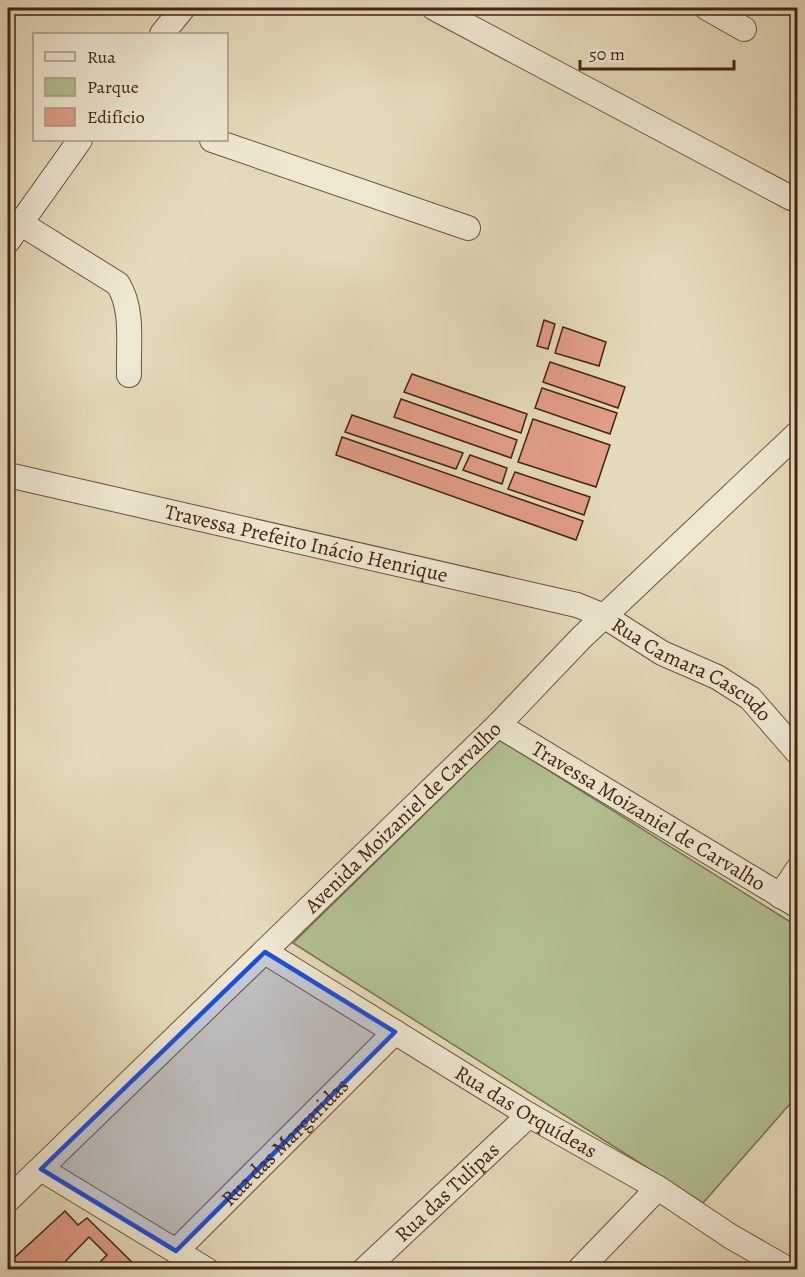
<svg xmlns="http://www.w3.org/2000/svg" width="805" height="1277" font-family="Alegreya,serif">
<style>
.green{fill:#b2c091;stroke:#7c7252;stroke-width:1.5}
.building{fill:#e29e87;stroke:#452312;stroke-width:1.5}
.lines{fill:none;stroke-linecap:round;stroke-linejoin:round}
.minor-casing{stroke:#6d513c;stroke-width:26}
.minor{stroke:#eee7d2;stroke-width:24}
.marked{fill:#1d4ed8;fill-opacity:0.2;stroke:#1d4ed8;stroke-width:4.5;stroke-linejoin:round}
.labels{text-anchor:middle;stroke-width:4.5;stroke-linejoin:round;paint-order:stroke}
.street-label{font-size:21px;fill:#452312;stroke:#eee7d2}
</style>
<rect width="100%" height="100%" fill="#e5daba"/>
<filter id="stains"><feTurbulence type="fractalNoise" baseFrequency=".00333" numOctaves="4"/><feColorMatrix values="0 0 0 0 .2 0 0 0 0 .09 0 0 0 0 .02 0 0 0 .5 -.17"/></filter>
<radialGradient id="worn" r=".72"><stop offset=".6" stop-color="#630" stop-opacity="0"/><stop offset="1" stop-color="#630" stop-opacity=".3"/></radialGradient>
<path class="green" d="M500 740 797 926V1096L703 1203 293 943Z"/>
<g class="building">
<path d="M544 320 555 324 548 349 537 346Z"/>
<path d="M563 327 606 342 599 366 555 353Z"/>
<path d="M550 362 625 387 618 408 543 382Z"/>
<path d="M412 374 527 414 521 433 404 392Z"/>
<path d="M542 388 617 413 610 434 535 408Z"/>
<path d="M401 399 517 440 511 458 394 417Z"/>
<path d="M352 415 463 453 456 469 345 432Z"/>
<path d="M533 419 610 445 596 487 518 462Z"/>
<path d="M342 437 583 521 576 540 336 455Z"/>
<path d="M470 455 507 468 502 484 463 470Z"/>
<path d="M515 472 590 497 584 515 508 489Z"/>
<path d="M65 1211 78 1225 87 1218 140 1270H92L107 1255 89 1237 57 1270H8V1253L14 1258Z"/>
</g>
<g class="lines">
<g class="minor-casing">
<g id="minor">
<path d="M434 8 791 198"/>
<path d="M707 8 744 29"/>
<path d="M162 34 183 8"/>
<path d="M212 140 468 228"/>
<path d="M20 223 118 284C134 310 128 345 129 375"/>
<path d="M8 241 80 140"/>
<path id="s1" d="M8 475 577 605 604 616 662 653 717 677 750 698 798 753"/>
<path id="s2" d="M498 725 798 906"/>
<path d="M780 896 798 869"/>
<path id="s3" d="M265 952 529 1115 658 1188 730 1236 789 1270"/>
<path d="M41 1169 207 1270"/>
<path id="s4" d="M8 1200 498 725 581 638 798 433"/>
<path id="s5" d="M176 1251 395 1032"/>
<path id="s6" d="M364 1270 529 1115"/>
<path d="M579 1270 658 1188"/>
</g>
</g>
<use href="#minor" class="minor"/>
</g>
<path class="marked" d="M265 952 395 1032 176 1251 41 1169Z"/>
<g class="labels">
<g class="street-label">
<text dy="7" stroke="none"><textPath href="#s1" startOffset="306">Travessa Prefeito Inácio Henrique</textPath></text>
<text dy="7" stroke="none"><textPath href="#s1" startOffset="716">Rua Camara Cascudo</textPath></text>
<text dy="7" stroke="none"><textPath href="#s2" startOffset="176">Travessa Moizaniel de Carvalho</textPath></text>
<text dy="7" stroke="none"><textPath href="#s4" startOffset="550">Avenida Moizaniel de Carvalho</textPath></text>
<text dy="7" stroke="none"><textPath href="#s3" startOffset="306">Rua das Orquídeas</textPath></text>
<text dy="7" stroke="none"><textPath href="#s5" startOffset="154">Rua das Margaridas</textPath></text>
<text dy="7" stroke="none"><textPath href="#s6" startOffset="114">Rua das Tulipas</textPath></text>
</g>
</g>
<rect width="805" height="1277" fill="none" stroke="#e5daba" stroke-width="30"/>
<rect x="9" y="9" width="787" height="1259" fill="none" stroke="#452312" stroke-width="3"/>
<rect x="15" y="15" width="775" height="1247" fill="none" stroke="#452312" stroke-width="1.5"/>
<rect x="33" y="33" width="195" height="108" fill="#eee7d2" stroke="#aa9985" stroke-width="1.5"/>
<rect x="45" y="52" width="30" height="9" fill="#eee7d2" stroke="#aa9985" stroke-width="1.5"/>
<text x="87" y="63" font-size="18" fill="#452312">Rua</text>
<rect x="45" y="78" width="30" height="18" fill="#b2c091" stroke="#aa9985" stroke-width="1.5"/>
<text x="87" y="93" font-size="18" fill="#452312">Parque</text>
<rect x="45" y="108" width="30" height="18" fill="#e29e87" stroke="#aa9985" stroke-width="1.5"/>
<text x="87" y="123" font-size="18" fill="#452312">Edifício</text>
<path d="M580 60v9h154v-9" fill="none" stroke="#452312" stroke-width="3"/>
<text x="589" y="60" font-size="18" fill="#452312" stroke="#eee7d2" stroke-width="4.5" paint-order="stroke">50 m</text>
<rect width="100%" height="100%" filter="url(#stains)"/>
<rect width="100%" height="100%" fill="url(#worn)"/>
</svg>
